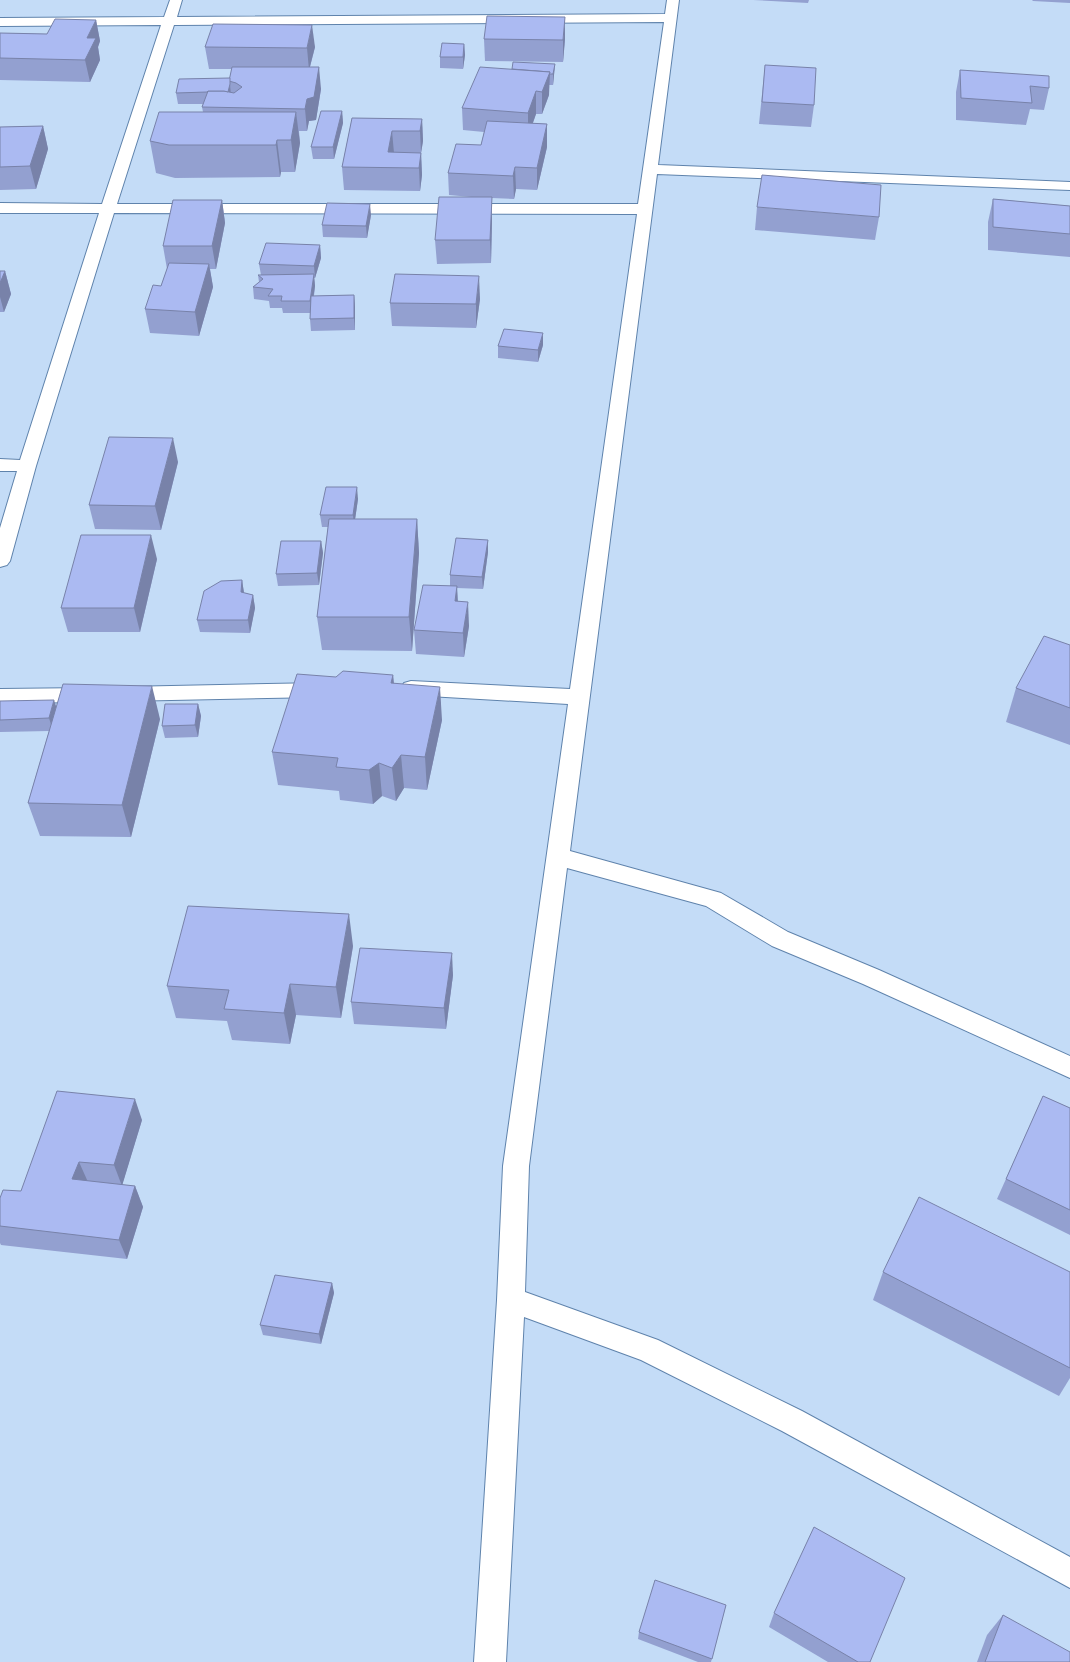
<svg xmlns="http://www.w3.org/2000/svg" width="1070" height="1662" font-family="'Roboto Condensed',sans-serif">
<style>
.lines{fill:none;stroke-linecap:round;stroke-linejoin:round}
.street-casing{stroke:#5f83ac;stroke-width:2}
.street{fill:#fff;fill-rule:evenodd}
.wall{fill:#93a0d0}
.shaded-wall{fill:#7882a9}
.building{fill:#abbaf2;stroke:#7882a9}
</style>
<rect width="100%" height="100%" fill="#c4dcf7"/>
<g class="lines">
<g class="street-casing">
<g id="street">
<path d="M170 0H182L177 17 665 14 667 0H679L658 165 1070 182V190L657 174 570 851 721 893 788 932 879 970 1070 1056V1078L863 984 772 946 706 906 567 868 529 1166 525 1292 658 1340 802 1411 1070 1557V1588L782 1431 641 1360 524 1317 506 1662H474L497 1300 503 1166 568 704 411 695 404 693 401 688 404 683 411 681 570 689 637 214 114 213 36 466 10 561 7 565 0 567V528L17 471H0V459L20 460 99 213H0V203L102 204 161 25 0 26V18L164 17ZM664 22 638 204H117L174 25Z"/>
<path d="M321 683 328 685 331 690 328 695 321 697 123 701 116 699 113 694 116 689 123 687Z"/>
<path d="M89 688 96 690 99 695 96 700 89 702 0 703V689Z"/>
</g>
</g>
<use href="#street" class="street"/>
</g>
<g class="wall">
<path d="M753 0H809L808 3Z"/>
<path d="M1032 0H1070V3L1033 1Z"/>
<path d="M96 20 100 41 98 47 100 60 90 82 0 80V33L47 34Z"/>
<path d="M484 39H565L563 62 485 61Z"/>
<path d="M464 44 465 55 463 69 440 68V57Z"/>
<path d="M205 47H315L310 67 321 89 316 120 309 121 307 131H299L300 143 295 172H281L280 177 175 178 156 173 150 141 203 112 202 107 203 104H178L176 93 230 78 232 69H209Z"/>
<path d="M555 64 554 75 553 85H549V95L542 114H536L533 123 547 124V147L537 190 516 189 514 199 492 198V220L491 263 437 264 435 240 471 197 449 195 448 173 481 145 484 132 463 130 462 108 512 69Z"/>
<path d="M765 65 814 105 811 127 759 124Z"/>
<path d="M960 70 1049 88 1044 110 1030 109 1026 125 956 120V92Z"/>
<path d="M342 111 343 123 334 159H313L311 147Z"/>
<path d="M352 118 422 119 423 141 421 153 422 175 420 191 344 190 342 167Z"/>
<path d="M43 126 48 149 36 189 0 190V127Z"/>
<path d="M993 199 1070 206V257L988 250V222Z"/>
<path d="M222 200 225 223 216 269H210L213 287 199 336 150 333 145 309 161 286 167 269 163 246Z"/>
<path d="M757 207 879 217 875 240 755 230Z"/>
<path d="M371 215 367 238 323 237 322 225Z"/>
<path d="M320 245 321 258 315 278H314L315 286 314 296 354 295 355 307V330L311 331 310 319V313H283L282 308H270L269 301 254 299 253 287 259 282 258 275H261L259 264Z"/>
<path d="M0 271H5L11 294 4 312H0Z"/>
<path d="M480 299 476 328 392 326 390 303Z"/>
<path d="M543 345 538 362 498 358V346Z"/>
<path d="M178 462 161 530 95 529 89 505Z"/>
<path d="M358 499 355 519H417L419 553 412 651 322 650 317 617 328 527H322L320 515Z"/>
<path d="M488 540V552L483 589 457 588 458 601 469 626 464 657 416 654 414 630 450 586V575Z"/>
<path d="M321 541 323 553 319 585 278 586 276 574Z"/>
<path d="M157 559 140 632H68L61 608Z"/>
<path d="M242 580 244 593 253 595 255 608 250 633 200 632 197 620Z"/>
<path d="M1070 645V745L1006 722 1016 688Z"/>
<path d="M393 675 394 683 442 720 427 790 404 788 396 801 382 796 373 804 340 800 339 791 278 785 272 752 336 677Z"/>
<path d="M0 701 56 708 160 719 131 837 40 836 28 803 49 731 0 732Z"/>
<path d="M198 704 201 716 198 737 165 738 162 726Z"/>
<path d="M353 946 341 1018 296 1015 290 1044 232 1040 227 1021 176 1018 167 986Z"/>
<path d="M453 975 446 1029 354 1024 351 1002Z"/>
<path d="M1043 1096 1070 1108V1235L997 1199Z"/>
<path d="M142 1120 122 1185 135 1186 143 1207 127 1259 1 1245 0 1243V1198L21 1191Z"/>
<path d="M883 1272H1070V1378L1059 1396 873 1300Z"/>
<path d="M332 1283 334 1293 321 1344 263 1335 260 1325Z"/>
<path d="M726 1605 711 1662H698L638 1639 639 1632Z"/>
<path d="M774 1613 870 1662H828L769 1627Z"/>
<path d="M1003 1615 1070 1662H977L987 1635Z"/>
</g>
<g class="shaded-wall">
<path d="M565 17V39L563 62V40Z"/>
<path d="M96 20 100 41 98 47 100 60 90 82 85 60 87 38Z"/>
<path d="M312 25 315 47 309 70 307 48Z"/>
<path d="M464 44 465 55 463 69V57Z"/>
<path d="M555 64 554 75 553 85V74Z"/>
<path d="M319 67 321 89 316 120 309 121 307 131 305 109 307 99Z"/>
<path d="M550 72 549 95 542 114V92Z"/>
<path d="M230 84 231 96 228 92Z"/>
<path d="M536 91V114L528 136V113Z"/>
<path d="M342 111 343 123 334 159 333 147Z"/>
<path d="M296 112 300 143 295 172 291 140Z"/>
<path d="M422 119 423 141 421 153 420 131Z"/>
<path d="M547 124V147L537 190V168Z"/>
<path d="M43 126 48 149 36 189 30 166Z"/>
<path d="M392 131 394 153 388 152Z"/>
<path d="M277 140 281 172 280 177 276 145Z"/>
<path d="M421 153 422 175 420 191 419 168Z"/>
<path d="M515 167 516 189 514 199 513 176Z"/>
<path d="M492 197V220L491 263 490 240Z"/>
<path d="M222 200 225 223 216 269 212 246Z"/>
<path d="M370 204 371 215 367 238 366 226Z"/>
<path d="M320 245 321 258 315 278 314 266Z"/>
<path d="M209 264 213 287 199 336 195 312Z"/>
<path d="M5 271 11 294 4 312 0 297V283Z"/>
<path d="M314 274 315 286 311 313 310 301Z"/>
<path d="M479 276 480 299 476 328V304Z"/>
<path d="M354 295 355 307V330L354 318Z"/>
<path d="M543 333V345L538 362V350Z"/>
<path d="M173 438 178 462 161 530 155 506Z"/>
<path d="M357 487 358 499 354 527 353 515Z"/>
<path d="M417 519 419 553 412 651 409 617Z"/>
<path d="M151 535 157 559 140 632 134 608Z"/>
<path d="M488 540V552L483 589 482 577Z"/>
<path d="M321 541 323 553 319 585 317 573Z"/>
<path d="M242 580 244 593 241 592Z"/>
<path d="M457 586 458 610 455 601Z"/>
<path d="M253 595 255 608 250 633 248 620Z"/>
<path d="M468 602 469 626 464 657 463 633Z"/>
<path d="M393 675 396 709 391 683Z"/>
<path d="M152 686 160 719 131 837 122 805Z"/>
<path d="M440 687 442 720 427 790 425 757Z"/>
<path d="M54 700 58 712 53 731 49 718Z"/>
<path d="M198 704 201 716 198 737 195 725Z"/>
<path d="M401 755 404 788 396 801 392 768Z"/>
<path d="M379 763 382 796 373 804 369 770Z"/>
<path d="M349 914 353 946 341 1018 336 987Z"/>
<path d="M452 953 453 975 446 1029 444 1008Z"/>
<path d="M290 984 296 1015 290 1044 284 1013Z"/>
<path d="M135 1099 142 1120 122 1186 114 1165Z"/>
<path d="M79 1162 88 1182 72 1179Z"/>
<path d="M135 1186 143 1207 127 1259 119 1240Z"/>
<path d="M332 1283 334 1293 321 1344 319 1334Z"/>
</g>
<g class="building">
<path d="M487 16 565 17 563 40 484 39Z"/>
<path d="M55 19 96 20 87 38H96L85 60 0 58V33L47 34Z"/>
<path d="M213 24 312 25 307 48 205 47Z"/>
<path d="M442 43 464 44 463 57H440Z"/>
<path d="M513 62 555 64 553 74H549L550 72 512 69Z"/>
<path d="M765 65 816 68 814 105 762 102Z"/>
<path d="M232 67H319L314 97 307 99 305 109 202 107 208 91H224L234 93 242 87 236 83 229 81Z"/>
<path d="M480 67 550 72 542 92 536 91 528 113 462 108Z"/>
<path d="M960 70 1049 76V88L1030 86 1032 103 961 98Z"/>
<path d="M230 78V84L228 92 224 91H208L207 92 176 93 179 79Z"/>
<path d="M321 111H342L333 147H311Z"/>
<path d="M159 112H296L291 140H277L276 145H169L150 141Z"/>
<path d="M352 118 422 119 420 131H392L388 152 421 153 419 168 342 167Z"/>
<path d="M487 121 547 124 537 168 515 167 513 176 448 173 456 144 481 145Z"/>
<path d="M43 126 30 166 0 167V127Z"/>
<path d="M762 175 881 185 879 217 757 207Z"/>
<path d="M439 197H492L490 240H435Z"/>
<path d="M993 199 1070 206V234L993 227Z"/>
<path d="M173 200H222L212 246H163Z"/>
<path d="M327 203 370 204 366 226 322 225Z"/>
<path d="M266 243 320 245 314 266 259 264Z"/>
<path d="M169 263 209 264 195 312 145 309 153 285 161 286Z"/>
<path d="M0 271H5L0 283Z"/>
<path d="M314 274 310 301H281L282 296H268L273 289 253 287 263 279 258 275Z"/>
<path d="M395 274 479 276 476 304 390 303Z"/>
<path d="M354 295V318L310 319 311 296Z"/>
<path d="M504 329 543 333 538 350 498 346Z"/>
<path d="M109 437 173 438 155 506 89 505Z"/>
<path d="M326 487H357L353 515H320Z"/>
<path d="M329 519H417L409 617H317Z"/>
<path d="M81 535H151L134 608H61Z"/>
<path d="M456 538 488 540 482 577 450 575Z"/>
<path d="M281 541H321L317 573 276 574Z"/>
<path d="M242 580 241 592 253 595 248 620H197L204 591 221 581Z"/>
<path d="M423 585 457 586 455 601 468 602 463 633 414 630Z"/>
<path d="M1044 636 1070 645V708L1016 688Z"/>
<path d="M343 671 393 675 391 683 440 687 425 757 401 755 392 768 379 763 369 770 336 767 338 758 272 752 297 674 336 677Z"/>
<path d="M63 684 152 686 122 805 28 803Z"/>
<path d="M54 700 49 718 0 720V701Z"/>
<path d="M165 704H198L195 725 162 726Z"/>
<path d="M188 906 349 914 336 987 290 984 284 1013 224 1009 229 990 167 986Z"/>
<path d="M360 948 452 953 444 1008 351 1002Z"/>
<path d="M57 1091 135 1099 114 1165 79 1162 72 1179 135 1186 119 1240 0 1226V1198L3 1190 21 1191Z"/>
<path d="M1043 1096 1070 1108V1210L1006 1179Z"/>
<path d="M919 1197 1070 1272V1368L883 1272Z"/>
<path d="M275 1275 332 1283 319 1334 260 1325Z"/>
<path d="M814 1527 905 1578 870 1662H858L774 1613Z"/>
<path d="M655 1580 726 1605 712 1659 639 1632Z"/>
<path d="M1003 1615 1070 1652V1662H985Z"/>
</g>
</svg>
